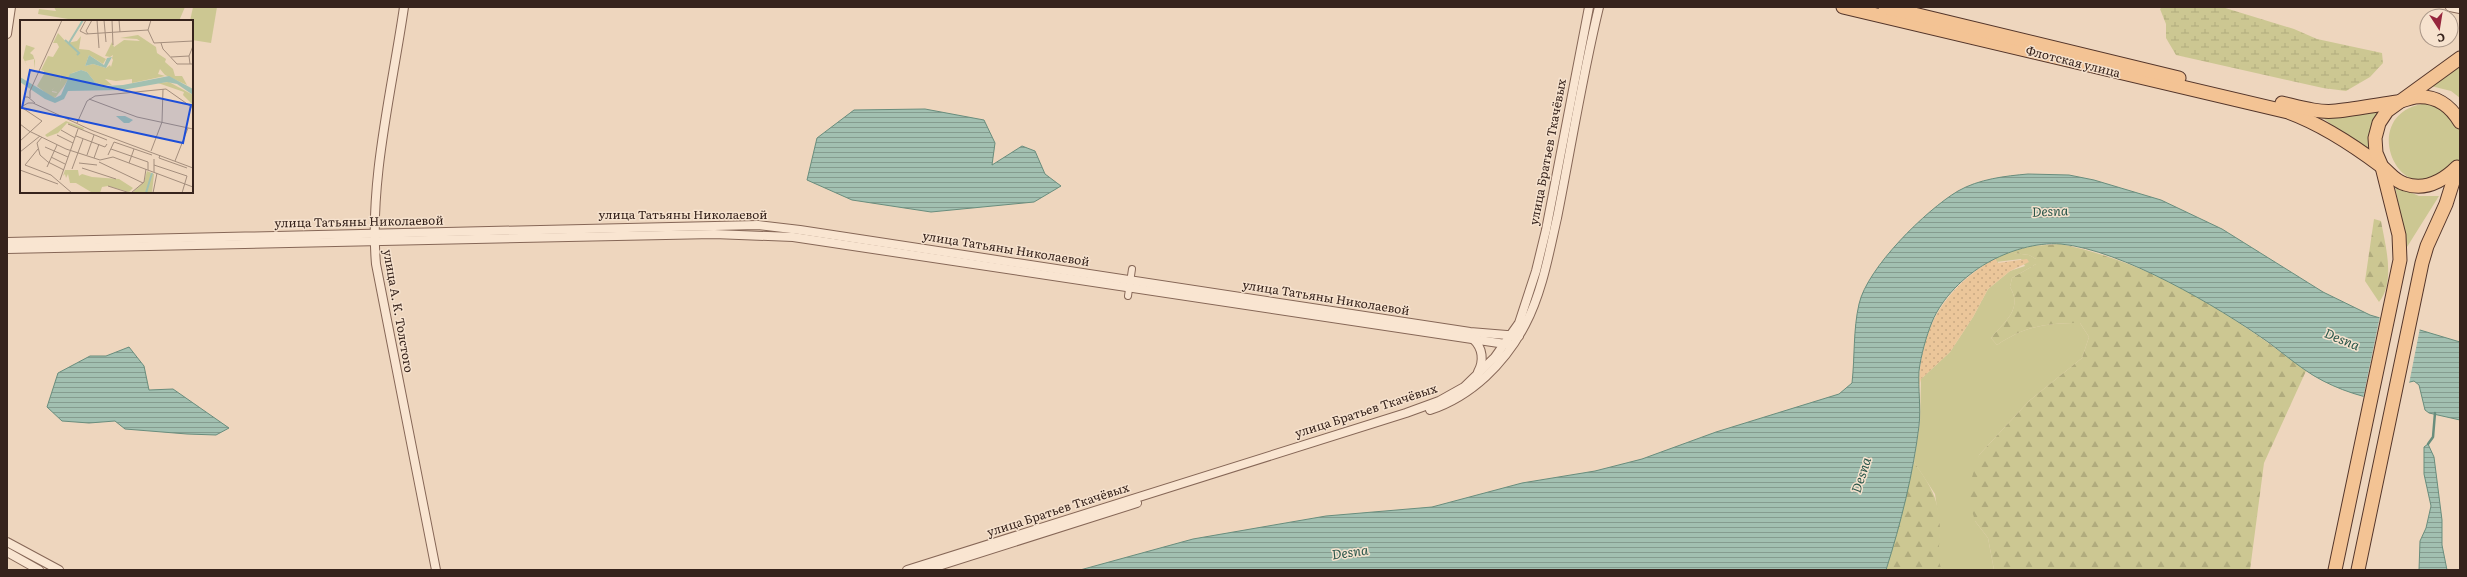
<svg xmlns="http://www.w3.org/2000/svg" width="2467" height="577" font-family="Literata,serif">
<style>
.grass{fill:#ccc792}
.forest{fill:url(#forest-firs)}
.wetland{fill:url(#wetland-marsh)}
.sand{fill:url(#sand-dots)}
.water{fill:url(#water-rules);stroke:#698d7d}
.pier{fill:#eed6be}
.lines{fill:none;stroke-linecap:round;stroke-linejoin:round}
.stream{stroke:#698d7d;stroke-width:2.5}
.pedestrian-casing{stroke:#866757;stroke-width:8}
.minor-casing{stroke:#866757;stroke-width:10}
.primary-casing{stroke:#54362b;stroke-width:15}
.pedestrian{stroke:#f9e5d1;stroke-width:6}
.minor{stroke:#f9e5d1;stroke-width:8}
.primary{stroke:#f3c394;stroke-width:13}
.labels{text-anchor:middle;stroke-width:3;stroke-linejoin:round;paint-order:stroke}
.street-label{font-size:12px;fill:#36231c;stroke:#f6e2ce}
.water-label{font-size:13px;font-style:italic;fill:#2a564a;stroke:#f6e2ce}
.inset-river{fill:none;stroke:#a2c0b1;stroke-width:2}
.inset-road{fill:none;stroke:#a48e7d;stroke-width:1}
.view{fill:#1d4ed8;fill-opacity:0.15;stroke:#1d4ed8;stroke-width:2}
.inset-edge{fill:none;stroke:#36231c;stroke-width:2}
</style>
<defs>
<pattern id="forest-firs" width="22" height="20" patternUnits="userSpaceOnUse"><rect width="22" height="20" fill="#ccc792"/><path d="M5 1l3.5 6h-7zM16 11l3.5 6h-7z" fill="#b0ab7d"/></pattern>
<pattern id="wetland-marsh" width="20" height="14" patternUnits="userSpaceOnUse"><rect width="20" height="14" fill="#ccc792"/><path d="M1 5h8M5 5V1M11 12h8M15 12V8" fill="none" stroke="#b0ab7d"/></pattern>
<pattern id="sand-dots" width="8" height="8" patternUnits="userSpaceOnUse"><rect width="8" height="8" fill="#ebc69a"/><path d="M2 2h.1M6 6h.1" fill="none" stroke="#caaa84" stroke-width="1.8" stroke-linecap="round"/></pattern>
<pattern id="water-rules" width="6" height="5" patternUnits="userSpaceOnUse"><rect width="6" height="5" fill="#a2c0b1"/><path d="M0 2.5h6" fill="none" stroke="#859c8f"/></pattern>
</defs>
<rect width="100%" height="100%" fill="#eed6be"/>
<g class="grass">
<path d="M54 7H185L179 21H80L38 14 39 9 56 11Z"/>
<path d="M193 7H217L211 43 192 40 190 21Z"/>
<path d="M2460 66V98L2451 91 2431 86Z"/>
<path d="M2428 103 2437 104 2460 122V162C2455 169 2447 171 2439 174 2435 176 2430 179 2425 180 2390 187 2364 110 2428 103Z"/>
<path d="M2381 109 2368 153 2323 118 2324 117Z"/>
<path d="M2395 186 2419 196H2439L2407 247Z"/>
<path d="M2006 252 2029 255 2036 259V264L2012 278 2010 287C2023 309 2005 321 1991 338L1997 345C2025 326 2047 323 2080 323L2089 337 2082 358 2029 401 1979 455 1975 521 1988 538 1994 570H1942L1937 560 1940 528 1935 494 1914 462 1920 423 1921 379 1950 352 1973 317 1988 289 2010 271 2025 266 2021 259 1996 262 1995 258Z"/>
</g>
<g class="forest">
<path d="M2374 219 2381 221C2385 244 2396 281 2379 302L2365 281Z"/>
<path d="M2060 244C2152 262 2233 315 2306 371L2264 463 2250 570H1994L1988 538 1975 521 1967 493 1979 455 2029 401 2082 358 2089 337 2080 323C2047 323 2025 326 1997 345L1991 338C2005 321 2023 309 2010 287L2012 278 2036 264V259L2029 255 2006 252 2033 246Z"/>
<path d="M1914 462C1931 487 1938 496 1940 527 1941 543 1935 555 1942 570H1886Z"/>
</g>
<path class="wetland" d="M2162 7H2222L2294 29 2317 39 2382 53 2383 63 2370 77 2346 91 2323 88 2176 55 2166 38V24L2160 9Z"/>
<path class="sand" d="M1995 258 1998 263 2027 259 2029 262 2010 271 1988 289 1973 317 1950 352 1921 379 1919 387C1920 327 1945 288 1995 258Z"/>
<g class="water">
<path d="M925 109 984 120 995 143 992 165 1022 146 1035 151 1045 174 1061 186 1034 202 931 212 852 200 807 180 817 138 854 110Z"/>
<path d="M2028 174 2069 175 2094 180 2161 200 2222 229 2323 292 2370 315 2460 342V420L2429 413 2425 410 2419 385 2414 381 2402 384 2384 401C2356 396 2328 386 2305 370 2292 361 2280 351 2268 342 2217 306 2122 250 2061 244 2036 242 2008 251 1987 263 1964 276 1942 298 1932 322 1926 337 1921 355 1919 371 1918 389 1921 407 1919 426 1913 474 1901 523 1886 570H1080L1193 539 1326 516 1432 507 1522 483 1595 471 1642 459 1716 432 1839 394 1852 383C1855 356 1853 330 1859 304 1867 268 1926 210 1958 191 1979 179 2005 176 2028 174Z"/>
<path d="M129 347 144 366 149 390 173 389 229 428 216 435 187 434 125 429 115 421 89 423 62 421 47 407 58 373 90 356H106Z"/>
<path d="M2428 444 2434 457 2442 520V545L2447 570H2419L2420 541 2426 528 2431 506 2424 474V447Z"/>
</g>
<path class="pier" d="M2380 316 2420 328 2409 384 2403 385 2390 401 2384 403 2363 399Z"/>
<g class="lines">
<path class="stream" d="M2428 444 2433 437 2435 413"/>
<g class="pedestrian-casing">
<path id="pedestrian" d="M1128 296 1132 269"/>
</g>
<g class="minor-casing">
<g id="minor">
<path d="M404 7C392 90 369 181 376 264L436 570"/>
<path d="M2450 7 2460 9"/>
<path d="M7 34 11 7"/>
<path d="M7 242 758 225 800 230 1470 332 1519 336"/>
<path d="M7 249 714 234 793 237 1512 345"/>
<path d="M1473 339C1483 348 1484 361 1478 372"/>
<path d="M1430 410C1472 396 1505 363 1525 325 1542 293 1549 253 1557 218 1571 148 1582 77 1599 7"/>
<path d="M7 542 59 570"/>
<path d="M7 552 39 570"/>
<path d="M907 570 1406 413 1439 401 1464 387 1495 357 1519 323 1536 271 1546 230 1589 7"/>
<path d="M926 570 1137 503"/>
</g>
</g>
<g class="primary-casing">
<g id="primary">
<path d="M1843 7 2288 112C2321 124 2353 145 2381 166 2389 172 2394 181 2405 184 2426 191 2443 181 2457 167"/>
<path d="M1885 7 2179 78"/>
<path d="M2282 103C2299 107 2318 113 2336 111 2356 109 2377 105 2397 102 2403 101 2409 98 2415 97 2435 95 2450 105 2460 122"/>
<path d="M2335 570 2400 260 2399 235 2382 167 2376 153 2375 138 2379 123 2387 111 2460 58"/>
<path d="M2358 570 2422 263 2427 246 2446 204 2457 169"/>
</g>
</g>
<use href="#pedestrian" class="pedestrian"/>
<use href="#minor" class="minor"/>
<use href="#primary" class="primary"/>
</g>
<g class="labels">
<g class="street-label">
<text transform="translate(2073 62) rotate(14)" y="4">Флотская улица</text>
<text transform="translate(1548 152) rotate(-79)" y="4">улица Братьев Ткачёвых</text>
<text x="683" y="219">улица Татьяны Николаевой</text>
<text transform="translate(359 222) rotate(-1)" y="4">улица Татьяны Николаевой</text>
<text transform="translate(1006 249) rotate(9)" y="4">улица Татьяны Николаевой</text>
<text transform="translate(1326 298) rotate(9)" y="4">улица Татьяны Николаевой</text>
<text transform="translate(398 311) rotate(80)" y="4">улица А. К. Толстого</text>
<text transform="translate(1366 411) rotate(-18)" y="4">улица Братьев Ткачёвых</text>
<text transform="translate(1058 510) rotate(-18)" y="4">улица Братьев Ткачёвых</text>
</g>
<g class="water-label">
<text transform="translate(2050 211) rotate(-2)" y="5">Desna</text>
<text transform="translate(2342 339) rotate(22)" y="5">Desna</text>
<text transform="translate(1861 475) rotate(-72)" y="5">Desna</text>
<text transform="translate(1350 552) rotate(-8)" y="5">Desna</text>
</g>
</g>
<g transform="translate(20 20)">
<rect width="173" height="173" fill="#eed6be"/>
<path d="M40 54 44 56V66L35 78 34 77 37 72 31 71 41 61Z" fill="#ccc792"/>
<path d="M38 13 47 23 57 21 61 16 59 29 69 30 86 39 83 44 69 35 65 46 73 44 86 48 90 45 91 47 93 40 92 38 90 44 93 35 90 37 85 36 92 22 94 27 104 20 120 21 117 19 100 18 118 15 136 27 137 33 146 39 145 42 153 49 155 56H162L167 65 145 55 140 49 138 54 145 56 112 63V59L96 61 85 59 92 65H83L75 62 67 52 61 50 52 53 44 66V57L40 54 41 63 32 70V72L38 73 34 77 35 78H32L17 66 24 54V51L21 50 28 36 33 37 39 27 37 23H33ZM6 25 15 28 10 33 13 35 15 41 14 49V39L5 41 8 47 3 38ZM149 62 173 75V85L163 75 164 72 138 63ZM46 101 64 108 63 110 47 103 38 113 27 117 25 115ZM45 150H58L59 156 62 154 72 157 99 159 113 168 109 172 88 166 82 167 80 173 71 172 56 163H50L48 154 46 158 45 154 43 156ZM127 151 134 154 132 173H112L124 162Z" fill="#ccc792"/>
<path d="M69 35 84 45 87 38 92 37 86 48 73 44 65 46ZM61 50 67 52 75 62 84 66 103 65 149 56 173 69V75L157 64 147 62 102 70 48 71 44 79 35 83 25 79 0 62V57L35 78 41 75 50 54ZM96 96H105L113 100 109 103H104Z" fill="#a2c0b1"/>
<path class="inset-river" d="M45 20 59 33 57 35M49 23 63 0M126 173 132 153"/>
<path class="inset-road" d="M66 0 60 11 66 14 128 10M77 0 79 28M84 0 86 22M92 0 93 25M99 0 100 12M131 0 128 10 134 23 173 21M68 14 66 11 72 0M141 23 143 29 157 44H173M151 37 169 36M170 44 169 36 173 26M5 77H8L15 83M10 78V71L42 0M69 79 117 97 173 109M1 87 8 83H13L71 110 173 148M57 103 67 81 75 76 146 69 173 88M0 104 9 111 46 129 80 140 93 137 173 167M48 104 87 120M41 110 55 118M37 115 53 123M56 116 85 127 87 124M22 117 17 123 20 135 28 142 44 150M0 121 22 101 1 87M25 127 48 137M18 129 5 145 31 155 52 173M91 129 128 142V150M131 131 142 102 143 69M0 132 20 116M67 135 74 115M88 135 94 122 132 135M140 135 139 138 167 148M31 137 45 144M74 138 79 124M155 141 168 108M79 142 123 163M59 143 77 145M109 143 114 129M134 145 167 156 162 173M27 147 37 125M62 148 96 159M52 149 63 119M0 150 38 164M134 152V139M40 160 58 109M88 166 110 173M111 173 124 162 126 149M133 173 137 153"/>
<path class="view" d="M10 50 171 85 163 123 2 88Z"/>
<rect width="173" height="173" class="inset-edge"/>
</g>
<rect width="2467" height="577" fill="none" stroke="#36231c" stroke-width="16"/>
<g transform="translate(2439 28) rotate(168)"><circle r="19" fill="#f6e2ce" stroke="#a99687"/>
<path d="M0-3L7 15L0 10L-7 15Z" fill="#96263d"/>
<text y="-6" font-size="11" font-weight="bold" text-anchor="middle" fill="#36231c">С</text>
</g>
</svg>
